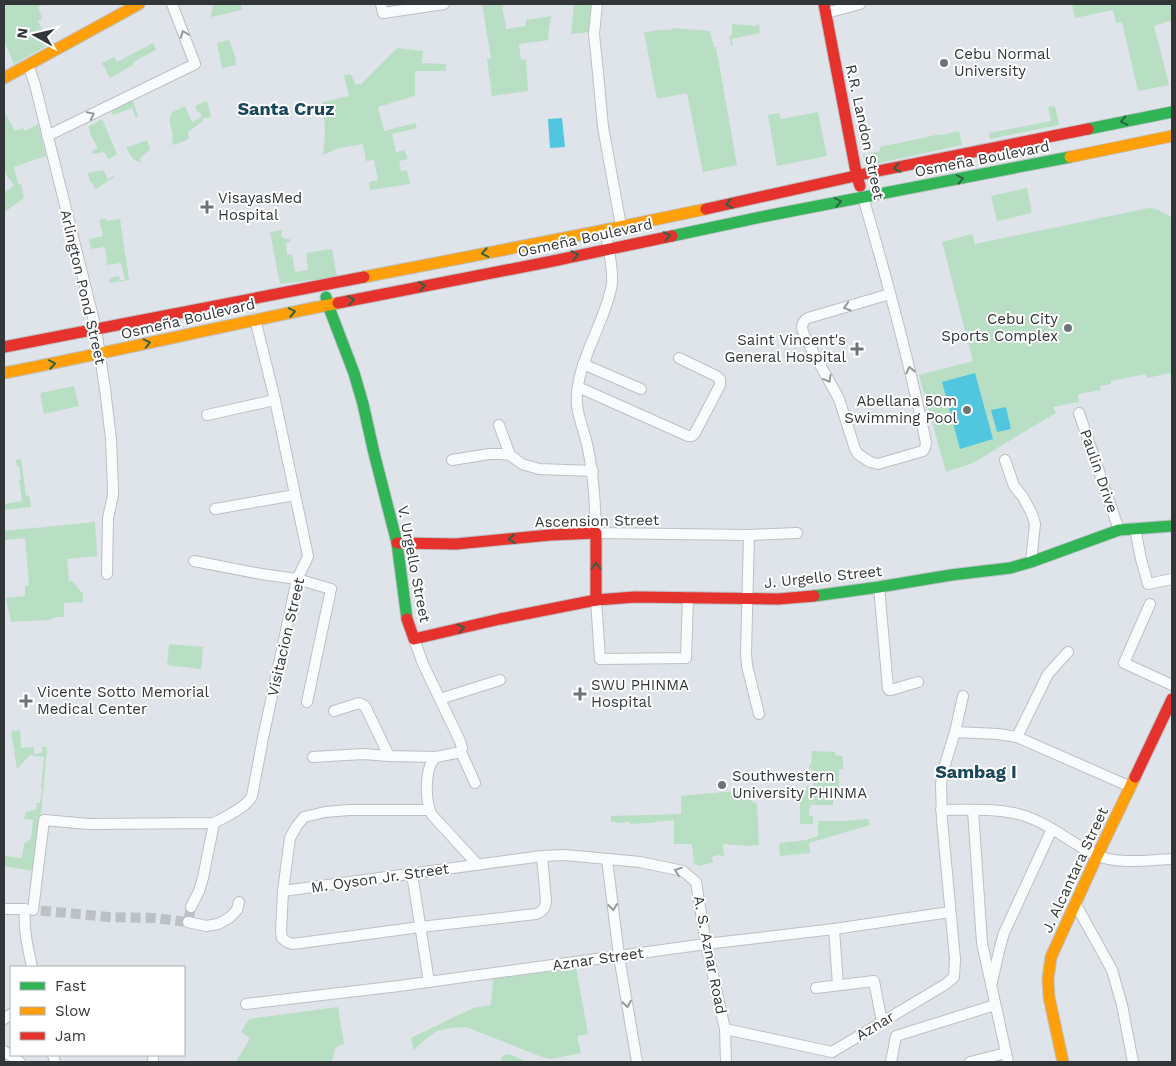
<svg xmlns="http://www.w3.org/2000/svg" width="1176" height="1066" font-family="'Work Sans',sans-serif">
<style>
.green{fill:#b8dec4}
.water{fill:#51c7df}
.lines{fill:none;stroke-linecap:round;stroke-linejoin:round}
.street-tunnel{stroke:#bcc1c6;stroke-width:10;stroke-dasharray:10 5;stroke-linecap:butt}
.street-casing{stroke:#bcc0c4;stroke-width:12}
.fast-casing{stroke:#bcc0c4;stroke-width:13}
.slow-casing{stroke:#bcc0c4;stroke-width:13}
.jam-casing{stroke:#bcc0c4;stroke-width:13}
.street{stroke:#fafbfc;stroke-width:10}
.fast{stroke:#30b455;stroke-width:11}
.slow{stroke:#ff9f0a;stroke-width:11}
.jam{stroke:#e5322d;stroke-width:11}
.oneway{stroke:#96989a}
.oneway2{stroke:#316243}
.poi-dot{fill:#6e7377;stroke:#fff;stroke-width:2}
.labels{text-anchor:middle;stroke-width:4;stroke-linejoin:round;paint-order:stroke}
.poi-label{font-size:15px;fill:#323639;stroke:#fff;text-anchor:start}
.street-label{font-size:15px;fill:#323639;stroke:#fff}
.quarter-label{font-size:18px;font-weight:bold;fill:#18465a;stroke:#fff}
</style>
<rect width="100%" height="100%" fill="#dee4e9"/>
<g class="green">
<path d="M4 4H44L38 7 42 18 38 21 50 44 14 64 4 41Z"/>
<path d="M213 4H241L242 10 211 17Z"/>
<path d="M482 4H502L506 29 526 26V20L551 16 548 35 549 40 519 44 521 60 526 59 528 91 492 96 487 59 491 58Z"/>
<path d="M574 4H595L591 32 571 34Z"/>
<path d="M1072 4H1172V20L1154 26 1169 85 1138 91 1122 22 1116 23 1113 10 1075 18Z"/>
<path d="M732 24 756 26 759 24 760 33 732 39 733 45H731L730 39H729V36L732 35Z"/>
<path d="M672 28 710 31 714 47H716L737 165 703 172 687 93 657 99 644 32C653 32 661 29 671 30Z"/>
<path d="M229 40 235 56 236 65 222 68 217 43Z"/>
<path d="M153 43 156 50 135 61 133 65 110 78 102 63 114 57 117 62Z"/>
<path d="M397 48 423 51 422 63 446 64V71H415V96L378 107 384 131 415 123 417 128 392 134 396 152 404 150 408 159 399 161 401 171 407 170 410 184 370 190 369 182 378 180 374 160 366 161 363 144 339 148 323 155C325 137 326 121 322 103L323 102 349 96 344 75 351 74 355 84H361Z"/>
<path d="M132 98 138 116 136 117 132 108 113 115 110 108Z"/>
<path d="M207 101 211 117 202 119V122L188 132 189 139 180 143 172 145C175 131 167 125 171 113L185 106 192 122 202 117 200 112 198 113 195 106Z"/>
<path d="M1055 106 1059 125 990 139 989 133 1051 121 1048 107Z"/>
<path d="M4 111 15 131 23 128 25 131 38 124 46 156 14 167 18 184H21L24 198 6 211 4 208V193L14 185 5 173 6 172 4 169Z"/>
<path d="M818 112 827 156 777 166 768 115 779 113 781 119Z"/>
<path d="M102 119 117 154 109 159 104 152 92 154V151L98 148 90 134V130L88 127Z"/>
<path d="M959 131 962 145 865 166 863 155 880 151V147L941 134 942 135Z"/>
<path d="M147 140 150 150 140 158 141 163 134 160 126 148Z"/>
<path d="M103 170 108 179 114 175 113 178 96 189 91 182 90 183 88 173Z"/>
<path d="M1027 188 1032 213 997 221 991 196Z"/>
<path d="M1149 208 1156 209 1172 217V379H1171L1170 373 1147 378 1146 374 1111 381V384L1100 386 1101 390 1078 394 1079 402 1053 407 1056 413 1022 433 973 463 946 472 919 375 973 361 942 242 972 234 975 244Z"/>
<path d="M106 218 107 221 120 219 129 280 110 283 109 280 111 278 119 276 120 280H125L121 263 107 265 105 247 91 249 89 239 103 236 99 220Z"/>
<path d="M283 230 281 235C283 239 285 239 290 239V242L286 243 287 255 292 254 295 272 308 270 306 253 332 249 337 277 280 284 270 232Z"/>
<path d="M74 386 79 406 44 414 40 393Z"/>
<path d="M21 459 26 496 29 495 31 507 4 510V504L22 501 19 480H21L19 466H17L16 460Z"/>
<path d="M95 522 97 556 67 559 69 581H72L83 594V602L64 603V617H56L49 620 11 622 6 598 25 596V586L29 585 25 538 4 540V531Z"/>
<path d="M169 644 203 647 201 669 167 665Z"/>
<path d="M20 730 21 748 34 747V754L42 753V747H47L41 815 32 871 4 866V856L22 858 24 844 31 839 33 820 24 819 26 812 37 809 36 803H40L42 789 41 788 44 757 30 755 17 769 11 731Z"/>
<path d="M812 751 835 752V755L843 756V769H839V794L843 795V799H833V805H810L809 816H813V824H800V789H806L807 786H813V770L809 769V765H811Z"/>
<path d="M735 791 757 804 759 845 746 846 723 844 724 856 717 855 712 857 713 862 699 866 694 864 692 844H674V820L647 823 630 824V822H624V823L611 822V816L681 814V796Z"/>
<path d="M868 819 870 825 809 843 810 853 780 856 779 843 806 840 818 836V821H844Z"/>
<path d="M576 968 588 1034 577 1036 581 1053 551 1059 542 1057 466 1027 451 1028 437 1031 421 1043 414 1050 411 1038 473 1008 491 1005 493 979Z"/>
<path d="M338 1007 344 1044 335 1048 332 1062H236L250 1038 241 1032 249 1019Z"/>
<path d="M506 1054 512 1055 527 1062H500L502 1057Z"/>
</g>
<g class="water">
<path d="M562 118 565 147 550 148 548 119Z"/>
<path d="M975 373 993 439 960 449 942 382Z"/>
<path d="M1006 407 1011 429 997 432 991 410Z"/>
</g>
<g class="lines">
<path class="street-tunnel" d="M26 909 108 917 154 918 188 922 191 907"/>
<g class="street-casing">
<g id="street">
<path d="M381 4 383 13 444 4"/>
<path d="M597 4 594 34 598 73 603 127 621 226"/>
<path d="M826 13 860 4"/>
<path d="M28 64 35 85 96 329 105 389 111 439 113 488V495L108 518 107 574"/>
<path d="M47 136 195 64 172 4"/>
<path d="M863 197C887 279 909 360 926 443L925 448 923 451 878 464 870 462 858 454 855 449 839 399 806 339C802 331 799 323 808 318L890 294"/>
<path d="M605 230C608 245 613 267 612 282 612 288 609 295 608 300 598 334 574 371 577 405 578 418 586 436 588 449 594 477 595 505 596 533L749 535 797 533"/>
<path d="M583 364 641 389"/>
<path d="M578 387 688 436H692L695 433 720 385V379L716 376 679 358"/>
<path d="M1079 413 1119 530"/>
<path d="M207 415 275 400"/>
<path d="M499 425 510 455"/>
<path d="M452 460 489 454H501L510 455 522 464 539 469 593 471"/>
<path d="M1005 460 1014 486 1023 497 1032 514 1035 524 1031 562"/>
<path d="M215 509 295 495"/>
<path d="M1135 528 1141 559 1148 584 1172 579"/>
<path d="M749 535 746 653 747 666 759 714"/>
<path d="M194 561 261 574 297 579 331 589 307 702"/>
<path d="M879 587 888 688 889 690H891L918 682"/>
<path d="M596 600 600 659 686 658 688 597"/>
<path d="M1150 604 1124 663 1172 685"/>
<path d="M414 639 423 664 460 741 462 748 461 752 475 783"/>
<path d="M440 699 500 680"/>
<path d="M334 711 359 703 365 706 389 756"/>
<path d="M955 732 998 734 1017 737 1131 787"/>
<path d="M1017 737 1048 674 1068 652"/>
<path d="M313 757 363 754 389 756 436 757 461 752"/>
<path d="M436 757C424 767 425 802 432 815L478 865"/>
<path d="M430 810H349L325 812 304 817 296 827 290 838 283 891 281 931 282 938 287 942 293 944 420 927 536 914C543 911 545 909 546 901L542 856"/>
<path d="M941 810C966 810 993 808 1018 814 1047 821 1070 843 1096 855 1117 865 1149 860 1172 859"/>
<path d="M973 810 982 943 1008 1062"/>
<path d="M607 859 619 956 637 1062"/>
<path d="M412 874 429 982"/>
<path d="M283 891 542 856 565 855 640 862 683 871 696 882 706 944 725 1029 726 1062"/>
<path d="M1075 903 1112 970 1122 1005 1133 1062"/>
<path d="M191 907 199 891 203 878 214 823"/>
<path d="M4 909H25C23 929 28 948 32 967"/>
<path d="M33 910 44 820 89 824 214 823C225 817 247 807 252 796L263 738 297 579 306 561 308 556 275 400 255 319"/>
<path d="M188 922 206 926 218 924 229 918 237 910 239 902"/>
<path d="M834 929 838 985"/>
<path d="M992 982 1000 947 1004 933 1052 829"/>
<path d="M816 988 874 981 882 1022"/>
<path d="M246 1004 399 986 706 944 834 929 950 912"/>
<path d="M4 1019 11 1014"/>
<path d="M725 1029 832 1052 946 984 954 977 955 959 942 820 941 784 943 771 955 732 963 696"/>
<path d="M4 1051 20 1062"/>
<path d="M53 1055 55 1062"/>
<path d="M153 1062V1059"/>
<path d="M891 1062 896 1036 995 1005"/>
<path d="M970 1062 1006 1053"/>
</g>
</g>
<g class="fast-casing">
<g id="fast">
<path d="M1088 129 1172 112"/>
<path d="M672 236 766 216 1070 157"/>
<path d="M326 297 328 305 354 373 363 404 374 453 397 543 407 619"/>
<path d="M814 596 879 587 951 575 1010 568 1031 562 1119 530 1172 526"/>
</g>
</g>
<g class="slow-casing">
<g id="slow">
<path d="M4 78 139 4"/>
<path d="M1070 157 1172 136"/>
<path d="M364 277 605 230 706 209"/>
<path d="M4 373C116 351 227 325 338 303"/>
<path d="M1063 1062 1049 997 1048 979 1051 957 1097 856 1135 777"/>
</g>
</g>
<g class="jam-casing">
<g id="jam">
<path d="M824 4 857 177 860 186"/>
<path d="M706 209 873 172 1088 129"/>
<path d="M338 303 548 262 672 236"/>
<path d="M4 347 364 277"/>
<path d="M397 543 456 544 550 535 596 533V600"/>
<path d="M407 619 414 639 500 619 596 600 635 597 778 599 814 596"/>
<path d="M1135 777 1172 699"/>
</g>
</g>
<use href="#street" class="street"/>
<use href="#fast" class="fast"/>
<use href="#slow" class="slow"/>
<use href="#jam" class="jam"/>
</g>
<defs><path id="oneway-chevron" d="M-2-3.5L2.5 0L-2 3.5" fill="none" stroke-width="1.6" stroke-linecap="round" stroke-linejoin="round" transform="scale(1.25)"/></defs>
<g class="oneway">
<use href="#oneway-chevron" transform="translate(184 34) rotate(-111)"/>
<use href="#oneway-chevron" transform="translate(91 115) rotate(-26)"/>
<use href="#oneway-chevron" transform="translate(847 307) rotate(164)"/>
<use href="#oneway-chevron" transform="translate(910 370) rotate(-104)"/>
<use href="#oneway-chevron" transform="translate(828 379) rotate(61)"/>
<use href="#oneway-chevron" transform="translate(678 871) rotate(-160)"/>
<use href="#oneway-chevron" transform="translate(613 907) rotate(83)"/>
<use href="#oneway-chevron" transform="translate(627 1004) rotate(81)"/>
</g>
<g class="oneway2">
<use href="#oneway-chevron" transform="translate(1124 121) rotate(168)"/>
<use href="#oneway-chevron" transform="translate(897 168) rotate(168)"/>
<use href="#oneway-chevron" transform="translate(960 179) rotate(-11)"/>
<use href="#oneway-chevron" transform="translate(838 202) rotate(-11)"/>
<use href="#oneway-chevron" transform="translate(729 204) rotate(168)"/>
<use href="#oneway-chevron" transform="translate(667 236) rotate(-12)"/>
<use href="#oneway-chevron" transform="translate(485 253) rotate(169)"/>
<use href="#oneway-chevron" transform="translate(575 255) rotate(-12)"/>
<use href="#oneway-chevron" transform="translate(422 286) rotate(-11)"/>
<use href="#oneway-chevron" transform="translate(351 300) rotate(-11)"/>
<use href="#oneway-chevron" transform="translate(292 312) rotate(-11)"/>
<use href="#oneway-chevron" transform="translate(147 343) rotate(-13)"/>
<use href="#oneway-chevron" transform="translate(52 364) rotate(-11)"/>
<use href="#oneway-chevron" transform="translate(512 539) rotate(174)"/>
<use href="#oneway-chevron" transform="translate(596 566) rotate(-90)"/>
<use href="#oneway-chevron" transform="translate(461 628) rotate(-13)"/>
</g>
<g class="poi-dot">
<circle cx="944" cy="63" r="5"/>
<path d="M204.5 199.5h5v5h5v5h-5v5h-5v-5h-5v-5h5z"/>
<circle cx="1068" cy="328" r="5"/>
<path d="M854.5 341.5h5v5h5v5h-5v5h-5v-5h-5v-5h5z"/>
<circle cx="967" cy="410" r="5"/>
<path d="M577.5 686.5h5v5h5v5h-5v5h-5v-5h-5v-5h5z"/>
<path d="M23.5 693.5h5v5h5v5h-5v5h-5v-5h-5v-5h5z"/>
<circle cx="722" cy="785" r="5"/>
</g>
<g class="labels">
<g class="poi-label">
<text x="954" y="59">Cebu Normal<tspan x="954" dy="17">University</tspan></text>
<text x="218" y="203">VisayasMed<tspan x="218" dy="17">Hospital</tspan></text>
<text x="1058" y="324" text-anchor="end">Cebu City<tspan x="1058" dy="17">Sports Complex</tspan></text>
<text x="846" y="345" text-anchor="end">Saint Vincent's<tspan x="846" dy="17">General Hospital</tspan></text>
<text x="957" y="406" text-anchor="end">Abellana 50m<tspan x="957" dy="17">Swimming Pool</tspan></text>
<text x="591" y="690">SWU PHINMA<tspan x="591" dy="17">Hospital</tspan></text>
<text x="37" y="697">Vicente Sotto Memorial<tspan x="37" dy="17">Medical Center</tspan></text>
<text x="732" y="781">Southwestern<tspan x="732" dy="17">University PHINMA</tspan></text>
</g>
<g class="street-label">
<text transform="translate(865 132) rotate(78)" y="5">R.R. Landon Street</text>
<text transform="translate(982 159) rotate(-11)" y="5">Osmeña Boulevard</text>
<text transform="translate(585 238) rotate(-12)" y="5">Osmeña Boulevard</text>
<text transform="translate(83 287) rotate(77)" y="5">Arlington Pond Street</text>
<text transform="translate(188 319) rotate(-13)" y="5">Osmeña Boulevard</text>
<text transform="translate(1099 471) rotate(71)" y="5">Paulin Drive</text>
<text transform="translate(597 521) rotate(-1)" y="5">Ascension Street</text>
<text transform="translate(414 564) rotate(79)" y="5">V. Urgello Street</text>
<text transform="translate(823 577) rotate(-6)" y="5">J. Urgello Street</text>
<text transform="translate(286 637) rotate(-77)" y="5">Visitacion Street</text>
<text transform="translate(1075 870) rotate(-65)" y="5">J. Alcantara Street</text>
<text transform="translate(380 878) rotate(-8)" y="5">M. Oyson Jr. Street</text>
<text transform="translate(710 955) rotate(79)" y="5">A. S. Aznar Road</text>
<text transform="translate(598 959) rotate(-8)" y="5">Aznar Street</text>
<text transform="translate(875 1026) rotate(-31)" y="5">Aznar</text>
</g>
<g class="quarter-label">
<text x="286" y="115">Santa Cruz</text>
<text x="976" y="778">Sambag I</text>
</g>
</g>
<rect width="1176" height="1066" fill="none" stroke="#323639" stroke-width="10"/>
<rect x="10" y="966" width="175" height="90" fill="#ffffff" stroke="#adafb0"/>
<rect x="20" y="982" width="25" height="8" fill="#30b455" stroke="#adafb0"/>
<text x="55" y="991" font-size="15" fill="#323639">Fast</text>
<rect x="20" y="1007" width="25" height="8" fill="#ff9f0a" stroke="#adafb0"/>
<text x="55" y="1016" font-size="15" fill="#323639">Slow</text>
<rect x="20" y="1032" width="25" height="8" fill="#e5322d" stroke="#adafb0"/>
<text x="55" y="1041" font-size="15" fill="#323639">Jam</text>
<g transform="translate(35 35) rotate(278)" stroke="#ffffff" stroke-width="4" paint-order="stroke">
<path d="M0-4L9 19L0 12L-9 19Z" fill="#323639"/>
<text y="-8" font-size="14" font-weight="bold" text-anchor="middle" fill="#323639">N</text>
</g>
</svg>
